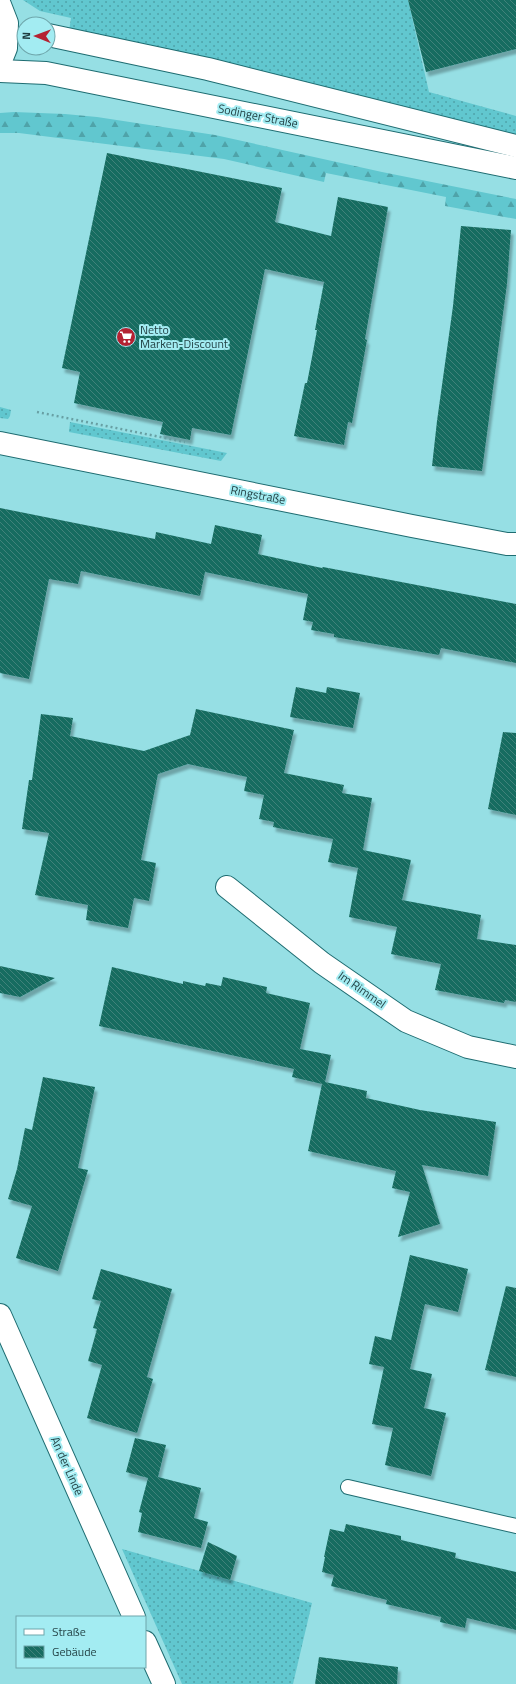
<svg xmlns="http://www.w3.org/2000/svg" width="516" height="1684" font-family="'Titillium Web',sans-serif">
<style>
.grass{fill:url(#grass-dots)}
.forest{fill:url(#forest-firs)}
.building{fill:url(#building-back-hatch);filter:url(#shadow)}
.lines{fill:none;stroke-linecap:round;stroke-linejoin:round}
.lane-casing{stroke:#1e6c71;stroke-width:16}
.street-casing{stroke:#1e6c71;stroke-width:24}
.secondary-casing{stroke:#1e6c71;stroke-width:24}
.path{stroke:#68a0a4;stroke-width:2.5;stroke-dasharray:2 3;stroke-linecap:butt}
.lane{stroke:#fff;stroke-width:14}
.street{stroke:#fff;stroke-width:22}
.secondary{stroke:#fff;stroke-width:22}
.labels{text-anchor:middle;stroke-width:4;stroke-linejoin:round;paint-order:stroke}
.street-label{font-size:12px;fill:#1f3d40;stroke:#a3ecf2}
.poi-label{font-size:12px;fill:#1f3d40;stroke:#a3ecf2;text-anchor:start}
</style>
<defs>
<pattern id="grass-dots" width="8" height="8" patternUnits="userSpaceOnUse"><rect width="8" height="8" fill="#61c7cf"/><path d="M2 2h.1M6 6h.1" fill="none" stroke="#4fa3a9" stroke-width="1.8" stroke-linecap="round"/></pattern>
<pattern id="forest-firs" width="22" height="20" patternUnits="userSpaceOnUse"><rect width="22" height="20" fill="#61c7cf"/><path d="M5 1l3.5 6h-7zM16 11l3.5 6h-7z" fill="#4fa3a9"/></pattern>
<pattern id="building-back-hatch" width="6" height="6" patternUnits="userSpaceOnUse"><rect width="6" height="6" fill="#186c61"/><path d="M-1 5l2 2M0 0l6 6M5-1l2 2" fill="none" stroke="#41827a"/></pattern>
<filter id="shadow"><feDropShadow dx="2.5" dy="4.5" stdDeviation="1" flood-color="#0004"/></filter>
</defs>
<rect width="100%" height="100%" fill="#96dfe4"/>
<g class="grass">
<path d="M23 0H408L429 92 516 116V138L69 31 71 18 40 11Z"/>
<path d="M0 407 11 410 10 416 8 419 0 418Z"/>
<path d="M70 422 227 453 221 461 69 432Z"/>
<path d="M122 1549 312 1603 293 1684H182Z"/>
</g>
<path class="forest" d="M14 112 65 114 97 117 215 135 382 172 516 199V219L445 206 446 197 326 173 324 182 224 159 19 133H0V113Z"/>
<g class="building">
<path d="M408 0H516V49L426 72Z"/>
<path d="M107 153 282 188 275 222 331 236 338 197 388 207 365 339 367 340 352 423 348 422 344 445 294 436 305 383H307L312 357 317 330H315L324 282 265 269 231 435 192 428 190 440 160 434 163 422 74 403 80 372 62 368Z"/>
<path d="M461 226 511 230 507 284 482 471 432 466 437 421 453 306Z"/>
<path d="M0 508 155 539 156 532 211 544 215 525 262 535 258 554 322 568 323 567 516 604V663L441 648 439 655 334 637V634L311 630 313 622 303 620 308 594 205 572 200 596 81 571 78 584 49 579 29 679 0 673Z"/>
<path d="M296 687 326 693 327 687 360 693 353 728 290 717Z"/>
<path d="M196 709 294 730 284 773 344 785 342 793 372 798 363 850 411 860 402 900 481 915 477 939 516 945V1002L505 1000 504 1003 435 990 441 964 391 954 397 927 349 917 358 868 328 862 333 839 273 827 274 822 259 819 264 795 244 791 247 777 188 764 158 774 141 860 156 863 149 901 134 898 128 928 86 920 88 905 35 895 49 833 22 829 29 780H32L41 714 73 718 70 736 144 751 190 735Z"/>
<path d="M503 732 516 733V815L488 809Z"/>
<path d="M0 966 55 978 20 997 0 993Z"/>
<path d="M112 967 183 984V981L205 986 206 983 221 986 223 977 267 987 266 993 310 1003 300 1049 331 1055 325 1082 367 1091 366 1098 420 1110 496 1122 488 1176 422 1165 440 1224 398 1237 410 1192 392 1188 396 1171 308 1151 322 1084 292 1077 294 1069 99 1026Z"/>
<path d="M43 1077 95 1087 78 1168 88 1170 58 1271 16 1258 32 1206 8 1199 17 1169 25 1128 32 1130Z"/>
<path d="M410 1255 468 1269 458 1312 425 1304 410 1369 432 1374 424 1408 446 1413 431 1476 385 1465 393 1428 372 1424 384 1367 369 1364 375 1336 391 1340Z"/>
<path d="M101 1269 172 1289 147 1377 153 1379 137 1433 87 1418 102 1365 88 1361 97 1329 93 1328 101 1301 92 1299Z"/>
<path d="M506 1286 516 1288V1377L485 1370Z"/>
<path d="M135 1438 166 1445 158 1477 201 1488 194 1518 208 1522 201 1548 138 1532 142 1513 139 1512 148 1478 126 1472Z"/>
<path d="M346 1524 401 1536V1540L456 1553 455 1558 516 1572V1630L467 1618 465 1628 440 1622 441 1617 386 1604 387 1600 331 1586 334 1575 322 1572 325 1557H324L330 1529 344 1532Z"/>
<path d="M208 1542 237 1556 230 1580 199 1571Z"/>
<path d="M319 1657 398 1667 397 1684H315Z"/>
</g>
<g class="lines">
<g class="lane-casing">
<path id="lane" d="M348 1487 516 1526"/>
</g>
<g class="street-casing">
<g id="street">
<path d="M0 443 412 526 507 544H516"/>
<path d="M227 887 322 963 406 1021 468 1047 516 1057"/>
<path d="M0 1315 134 1617"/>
<path d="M145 1642 164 1684"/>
</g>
</g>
<g class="secondary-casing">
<g id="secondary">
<path d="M0 5 7 23 6 48 0 63"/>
<path d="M48 35 208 69 516 146"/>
<path d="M0 71 46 73 516 168"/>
</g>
</g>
<path class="path" d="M37 412 185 442"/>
<use href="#lane" class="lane"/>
<use href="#street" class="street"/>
<use href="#secondary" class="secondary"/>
</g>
<defs>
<g id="supermarket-disc" transform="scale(1)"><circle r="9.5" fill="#b42232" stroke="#a3ecf2"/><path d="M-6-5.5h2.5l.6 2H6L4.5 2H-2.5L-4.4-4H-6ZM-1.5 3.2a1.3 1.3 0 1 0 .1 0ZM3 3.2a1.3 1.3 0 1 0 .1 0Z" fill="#fff"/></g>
</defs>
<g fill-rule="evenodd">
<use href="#supermarket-disc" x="126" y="337"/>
</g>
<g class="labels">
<g class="street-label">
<text transform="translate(258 116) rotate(11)" y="4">Sodinger Straße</text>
<text transform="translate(258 495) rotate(11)" y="4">Ringstraße</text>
<text transform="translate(362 990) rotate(35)" y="4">Im Rimmel</text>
<text transform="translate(67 1466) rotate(66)" y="4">An der Linde</text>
</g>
<g class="poi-label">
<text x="140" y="334">Netto<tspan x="140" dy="14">Marken-Discount</tspan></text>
</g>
</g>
<rect x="16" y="1616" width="130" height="52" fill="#a3ecf2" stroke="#6ea6ab"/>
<rect x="24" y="1629" width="20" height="6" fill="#ffffff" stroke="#6ea6ab"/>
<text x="52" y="1636" font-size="12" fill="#1f3d40">Straße</text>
<rect x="24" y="1646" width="20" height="12" fill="url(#building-back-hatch)" stroke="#6ea6ab"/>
<text x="52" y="1656" font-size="12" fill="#1f3d40">Gebäude</text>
<g transform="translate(36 36) rotate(271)"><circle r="19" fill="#a3ecf2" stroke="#6ea6ab"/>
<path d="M0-3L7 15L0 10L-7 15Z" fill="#b42232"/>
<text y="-6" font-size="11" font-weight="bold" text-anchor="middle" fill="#1f3d40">N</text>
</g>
</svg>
